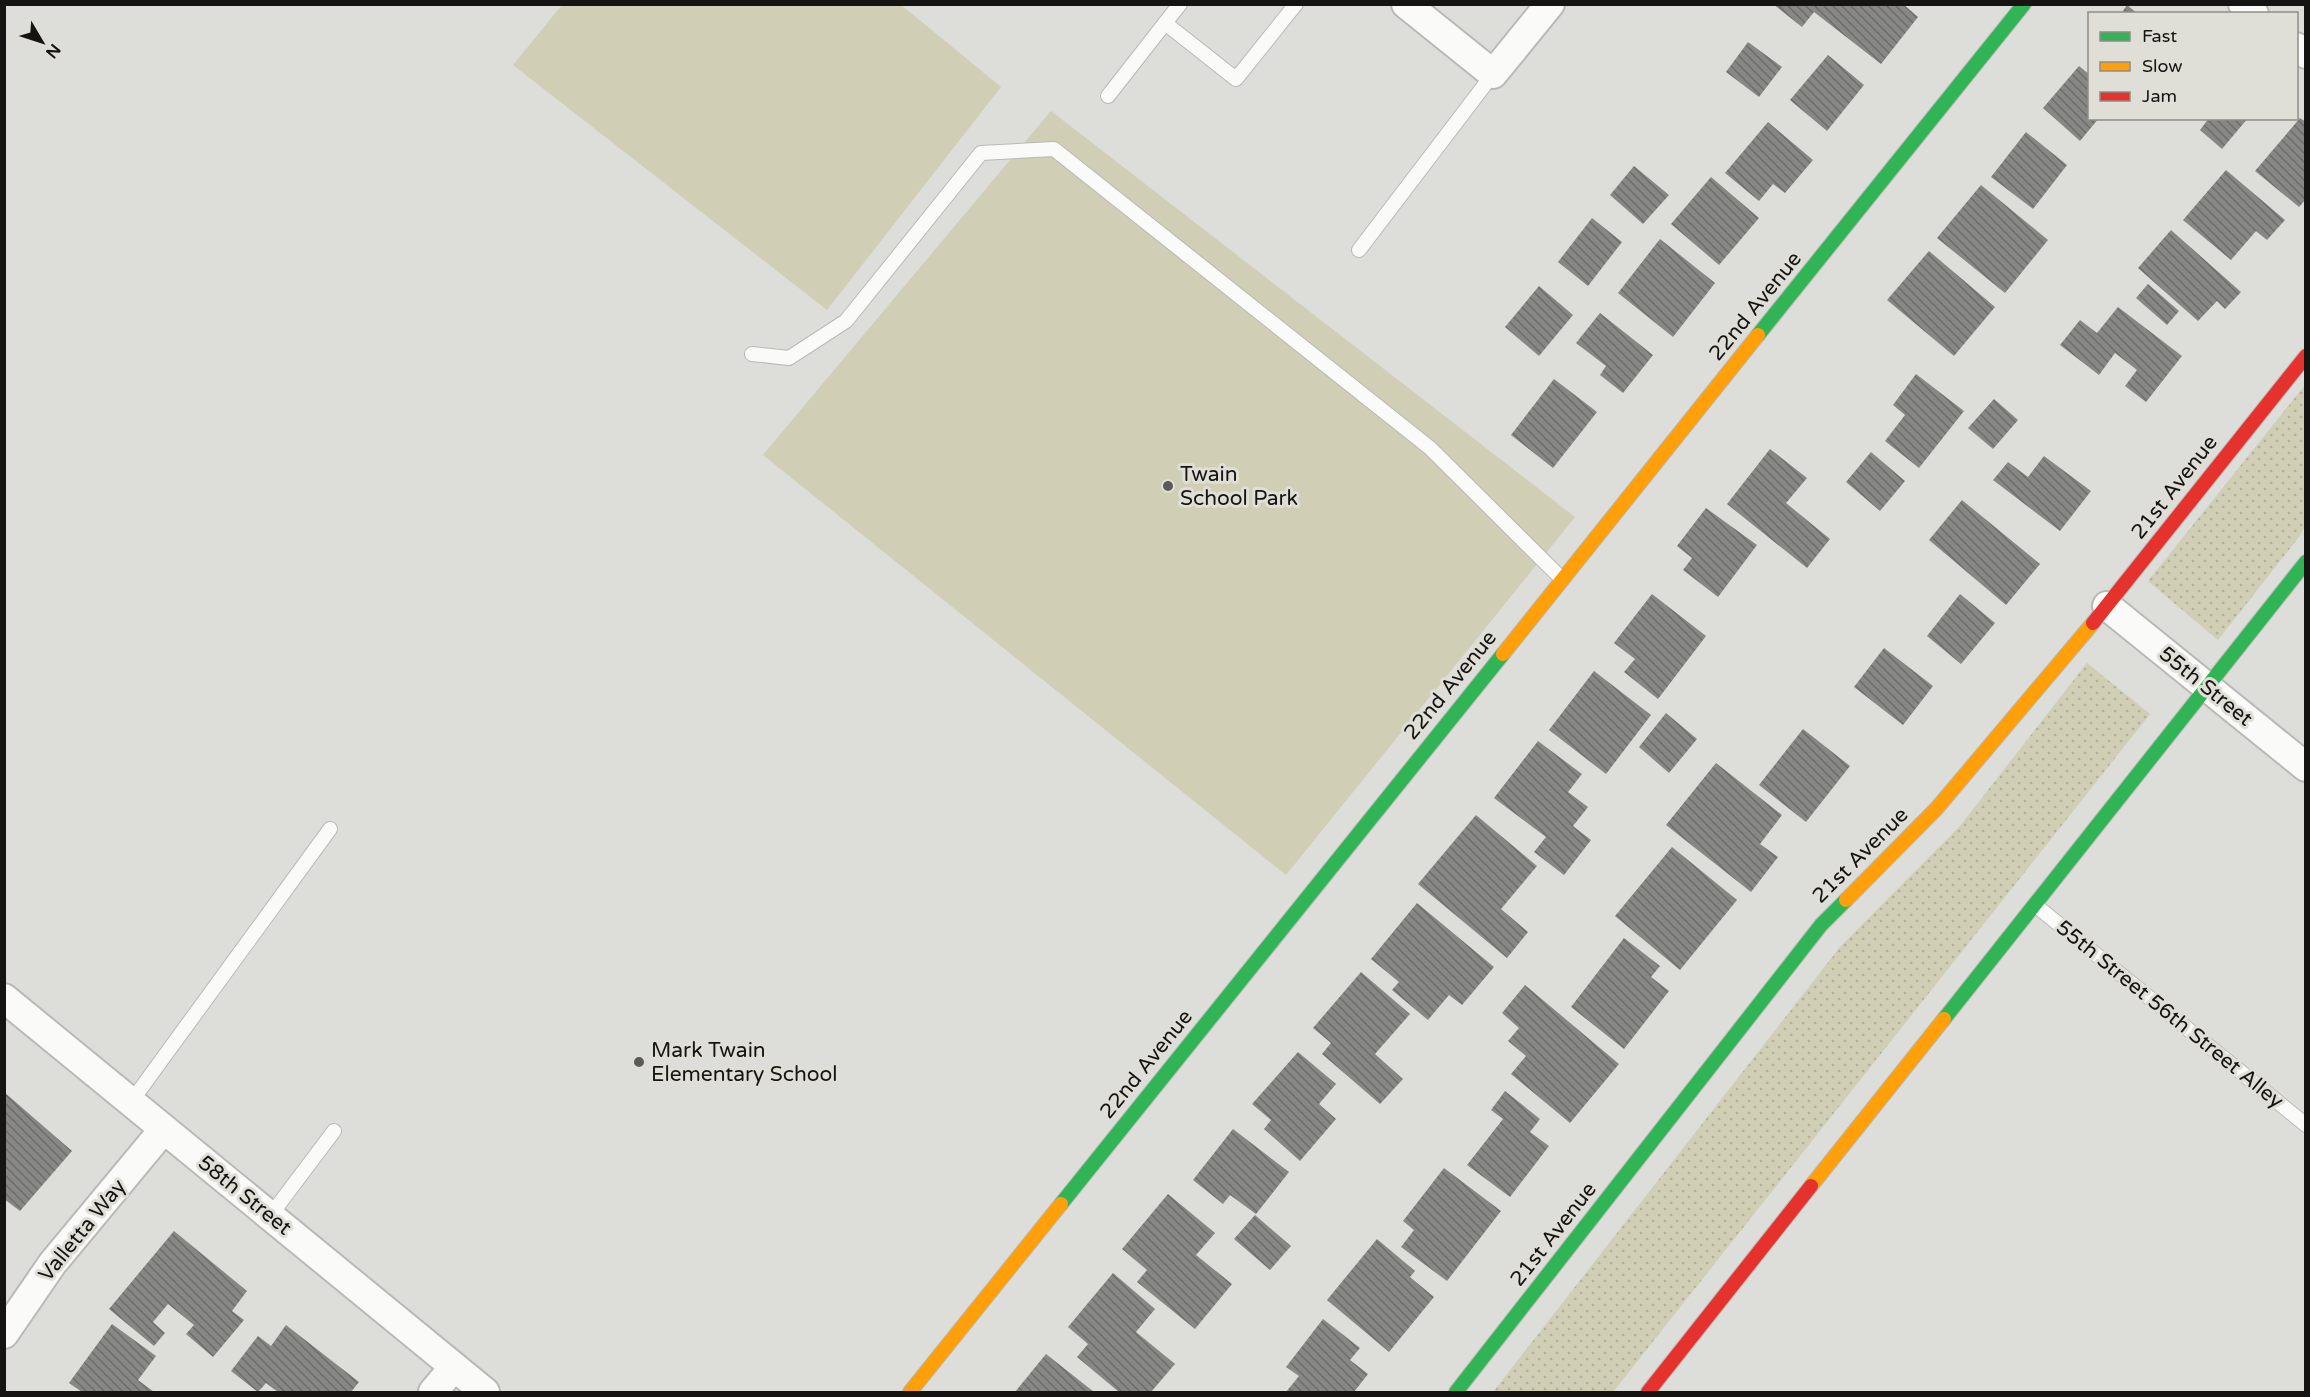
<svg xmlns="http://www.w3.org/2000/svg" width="2310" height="1397" font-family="'Varela Round',sans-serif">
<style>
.grass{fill:url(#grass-dots)}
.pitch{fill:#d0ceb4}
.building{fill:url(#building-back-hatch)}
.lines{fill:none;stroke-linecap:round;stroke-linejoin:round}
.lane-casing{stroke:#b9b9b6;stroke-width:16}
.street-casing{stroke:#b9b9b6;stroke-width:32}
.fast-casing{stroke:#b9b9b6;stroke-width:16}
.slow-casing{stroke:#b9b9b6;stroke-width:16}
.jam-casing{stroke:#b9b9b6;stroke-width:16}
.lane{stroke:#fafaf9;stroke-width:14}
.street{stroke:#fafaf9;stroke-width:28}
.fast{stroke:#30b455;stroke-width:14}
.slow{stroke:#ff9f0a;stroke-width:14}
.jam{stroke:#e5322d;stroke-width:14}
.poi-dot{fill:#5b5a58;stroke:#dfded7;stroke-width:2}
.labels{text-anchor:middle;stroke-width:6;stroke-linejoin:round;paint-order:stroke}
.street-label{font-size:21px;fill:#151412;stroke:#dfded7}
.poi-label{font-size:21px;fill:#151412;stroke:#dfded7;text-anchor:start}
</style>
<defs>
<pattern id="grass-dots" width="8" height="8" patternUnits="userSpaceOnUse" patternTransform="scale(1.5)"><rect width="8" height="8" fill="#d0ceb4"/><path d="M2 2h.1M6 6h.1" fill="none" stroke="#b2b09a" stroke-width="1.8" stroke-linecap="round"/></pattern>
<pattern id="building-back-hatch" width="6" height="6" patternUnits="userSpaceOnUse" patternTransform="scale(1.5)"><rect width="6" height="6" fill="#878784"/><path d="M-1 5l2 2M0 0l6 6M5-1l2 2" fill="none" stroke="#6d6d6b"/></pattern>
</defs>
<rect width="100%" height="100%" fill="#ddddd9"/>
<g class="grass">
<path d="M2305 385V526L2299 537 2218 640 2148 581Z"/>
<path d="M2087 663 2150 714 1613 1392H1493L1840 947 1960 826Z"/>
</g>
<g class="pitch">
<path d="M900 4 1001 87 827 310 513 65 562 5Z"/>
<path d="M1051 111 1575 517 1286 875 763 455Z"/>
</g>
<g class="building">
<path d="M1773 4H1903L1918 17 1881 64 1814 12 1802 27Z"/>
<path d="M2127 5 2138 14H2121Z"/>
<path d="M1748 42 1782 67 1759 97 1726 72Z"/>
<path d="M1828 55 1864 85 1827 131 1790 100Z"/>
<path d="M2079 66 2090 75V118H2099L2080 141 2043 108Z"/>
<path d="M2209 118H2248L2222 149 2200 130Z"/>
<path d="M2300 118 2306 122V199L2299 207 2255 171Z"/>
<path d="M1768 122 1813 160 1785 193 1773 184 1759 201 1725 173Z"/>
<path d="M2026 132 2067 165 2033 209 1991 177Z"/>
<path d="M1634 166 1669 195 1643 224 1610 195Z"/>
<path d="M2226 170 2285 220 2267 240 2256 231 2231 260 2183 220Z"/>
<path d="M1711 177 1759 218 1719 265 1671 224Z"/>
<path d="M1981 185 2048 240 2005 293 1937 238Z"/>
<path d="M1592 218 1622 242 1588 286 1558 262Z"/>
<path d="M2171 230 2241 292 2225 309 2217 301 2198 321 2138 268Z"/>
<path d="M1660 239 1715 283 1673 337 1618 293Z"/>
<path d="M1929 251 1995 307 1954 356 1887 300Z"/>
<path d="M2148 284 2179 311 2167 325 2136 298Z"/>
<path d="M1539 286 1573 315 1539 356 1505 327Z"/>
<path d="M2118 307 2182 356 2146 402 2125 386 2137 370 2115 353 2099 375 2060 345 2080 320 2097 333Z"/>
<path d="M1600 313 1653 355 1623 393 1600 375 1606 366 1576 343Z"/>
<path d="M1916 374 1964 411 1919 468 1885 441 1905 415 1893 405Z"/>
<path d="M1554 379 1597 412 1553 468 1511 435Z"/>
<path d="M1994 399 2018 420 1993 449 1968 428Z"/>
<path d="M1770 449 1807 478 1786 503 1830 539 1807 568 1727 504Z"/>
<path d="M1871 452 1905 481 1880 511 1846 482Z"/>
<path d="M2044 456 2091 491 2060 531 1993 480 2008 462 2028 477Z"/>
<path d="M1962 500 2040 564 2006 605 1929 540Z"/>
<path d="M1706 508 1757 545 1718 597 1683 570 1692 558 1677 546Z"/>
<path d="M1652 594 1706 636 1658 699 1624 672 1635 659 1614 643Z"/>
<path d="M1960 594 1995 623 1961 664 1927 636Z"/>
<path d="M1884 648 1933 686 1903 725 1854 687Z"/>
<path d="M1594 671 1651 715 1606 774 1549 730Z"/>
<path d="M1666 713 1697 739 1669 773 1639 747Z"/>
<path d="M1803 729 1850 766 1806 822 1759 785Z"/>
<path d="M1538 741 1582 774 1568 792 1588 807 1573 826 1591 840 1564 875 1534 852 1546 837 1494 798Z"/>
<path d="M1716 763 1782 815 1760 844 1778 857 1751 892 1666 825Z"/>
<path d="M1476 815 1537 866 1501 909 1528 932 1507 958 1418 884Z"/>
<path d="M1672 847 1737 900 1680 970 1615 916Z"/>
<path d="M1417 903 1494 967 1462 1005 1449 995 1428 1020 1392 990 1399 982 1371 959Z"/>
<path d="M1624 938 1660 966 1651 977 1669 991 1624 1049 1571 1007Z"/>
<path d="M1361 972 1410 1014 1375 1054 1403 1079 1380 1104 1322 1054 1331 1043 1313 1028Z"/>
<path d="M1525 985 1619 1064 1570 1123 1511 1074 1526 1056 1508 1041 1519 1028 1502 1013Z"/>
<path d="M1298 1052 1336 1084 1319 1104 1336 1119 1300 1161 1264 1129 1271 1120 1252 1104Z"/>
<path d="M1505 1091 1540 1119 1530 1132 1549 1146 1510 1197 1467 1165 1503 1119 1491 1110Z"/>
<path d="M4 1092 72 1151 20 1211 4 1199Z"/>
<path d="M1233 1129 1289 1172 1256 1214 1230 1195 1223 1204 1193 1180Z"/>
<path d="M1444 1168 1501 1211 1447 1281 1401 1247 1414 1230 1403 1221Z"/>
<path d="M1168 1194 1215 1233 1196 1255 1232 1284 1195 1329 1137 1282 1147 1270 1122 1249Z"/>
<path d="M1255 1215 1291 1246 1270 1270 1234 1239Z"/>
<path d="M174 1231 247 1291 232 1311 244 1320 213 1357 186 1334 194 1325 168 1304 153 1322 165 1333 154 1346 109 1309Z"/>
<path d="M1377 1239 1415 1271 1410 1277 1434 1297 1389 1352 1327 1300Z"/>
<path d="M1113 1273 1155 1309 1136 1332 1175 1364 1151 1392H1119L1077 1357 1088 1344 1068 1327Z"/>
<path d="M1323 1319 1360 1348 1350 1360 1368 1374 1354 1392H1286L1299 1376 1286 1367Z"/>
<path d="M112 1324 156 1356 138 1380 154 1392H82L69 1383Z"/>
<path d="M286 1325 359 1382 351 1392H278L266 1383 258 1392 231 1371 258 1336 271 1346Z"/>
<path d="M1046 1354 1094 1392H1015Z"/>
</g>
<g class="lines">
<g class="lane-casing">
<g id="lane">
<path d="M1165 23 1236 79 1296 4"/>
<path d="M1108 96 1180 4"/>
<path d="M1359 250 1493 74"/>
<path d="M752 354 789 358 846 321 981 153 1054 149 1430 448 1562 579"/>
<path d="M2035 905 2306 1125"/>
<path d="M131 1102 330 829"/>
<path d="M270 1216 334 1131"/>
</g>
</g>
<g class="street-casing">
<g id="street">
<path d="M1406 4 1493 74 1550 4"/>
<path d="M2243 4 2254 14"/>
<path d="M2296 47 2306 54"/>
<path d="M2107 606 2306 767"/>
<path d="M4 998 485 1392"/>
<path d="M4 1334 52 1264 164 1129"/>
<path d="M433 1392 454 1367"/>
</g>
</g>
<g class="fast-casing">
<g id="fast">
<path d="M1758 335 2024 4"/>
<path d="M1944 1019 2306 562"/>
<path d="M1061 1204 1503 654"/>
<path d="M1456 1392 1821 925 1846 900"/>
</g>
</g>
<g class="slow-casing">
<g id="slow">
<path d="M1503 654 1758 335"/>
<path d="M1846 900 1937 808 2093 623"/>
<path d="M1811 1186 1944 1019"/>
<path d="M910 1392 1061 1204"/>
</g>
</g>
<g class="jam-casing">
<g id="jam">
<path d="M2093 623 2306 356"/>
<path d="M1648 1392 1811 1186"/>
</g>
</g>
<use href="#lane" class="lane"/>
<use href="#street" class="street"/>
<use href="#fast" class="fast"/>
<use href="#slow" class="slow"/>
<use href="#jam" class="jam"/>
</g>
<g class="poi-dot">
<circle cx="1168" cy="486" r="6"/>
<circle cx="639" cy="1062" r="6"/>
</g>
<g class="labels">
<g class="street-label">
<text transform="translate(1755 306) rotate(-51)" y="7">22nd Avenue</text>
<text transform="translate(2174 487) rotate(-52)" y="7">21st Avenue</text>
<text transform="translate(1450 685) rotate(-51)" y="7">22nd Avenue</text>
<text transform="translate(2206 686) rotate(39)" y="7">55th Street</text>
<text transform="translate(1860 855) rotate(-45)" y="7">21st Avenue</text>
<text transform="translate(2170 1014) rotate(39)" y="7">55th Street 56th Street Alley</text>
<text transform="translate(1146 1064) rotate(-51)" y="7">22nd Avenue</text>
<text transform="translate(245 1195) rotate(39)" y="7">58th Street</text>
<text transform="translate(82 1230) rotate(-51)" y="7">Valletta Way</text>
<text transform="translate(1553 1234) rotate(-52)" y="7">21st Avenue</text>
</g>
<g class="poi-label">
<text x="1180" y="481">Twain<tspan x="1180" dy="24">School Park</tspan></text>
<text x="651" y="1057">Mark Twain<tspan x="651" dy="24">Elementary School</tspan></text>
</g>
</g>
<rect width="2310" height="1397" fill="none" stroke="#151412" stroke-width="12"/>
<rect x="2088" y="12" width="210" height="108" fill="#dfded7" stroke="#8e8d88" stroke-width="1.5"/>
<rect x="2100" y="32" width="30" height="9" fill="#30b455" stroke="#8e8d88" stroke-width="1.5"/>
<text x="2142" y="42" font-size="18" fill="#151412">Fast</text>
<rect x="2100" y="62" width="30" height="9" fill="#ff9f0a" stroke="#8e8d88" stroke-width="1.5"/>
<text x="2142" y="72" font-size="18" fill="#151412">Slow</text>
<rect x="2100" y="92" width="30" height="9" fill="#e5322d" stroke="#8e8d88" stroke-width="1.5"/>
<text x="2142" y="102" font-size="18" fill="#151412">Jam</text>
<g transform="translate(42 42) rotate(129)" stroke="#dfded7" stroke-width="4.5" paint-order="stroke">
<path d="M0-4.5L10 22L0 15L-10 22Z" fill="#151412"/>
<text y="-9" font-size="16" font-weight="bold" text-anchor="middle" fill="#151412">N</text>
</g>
</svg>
